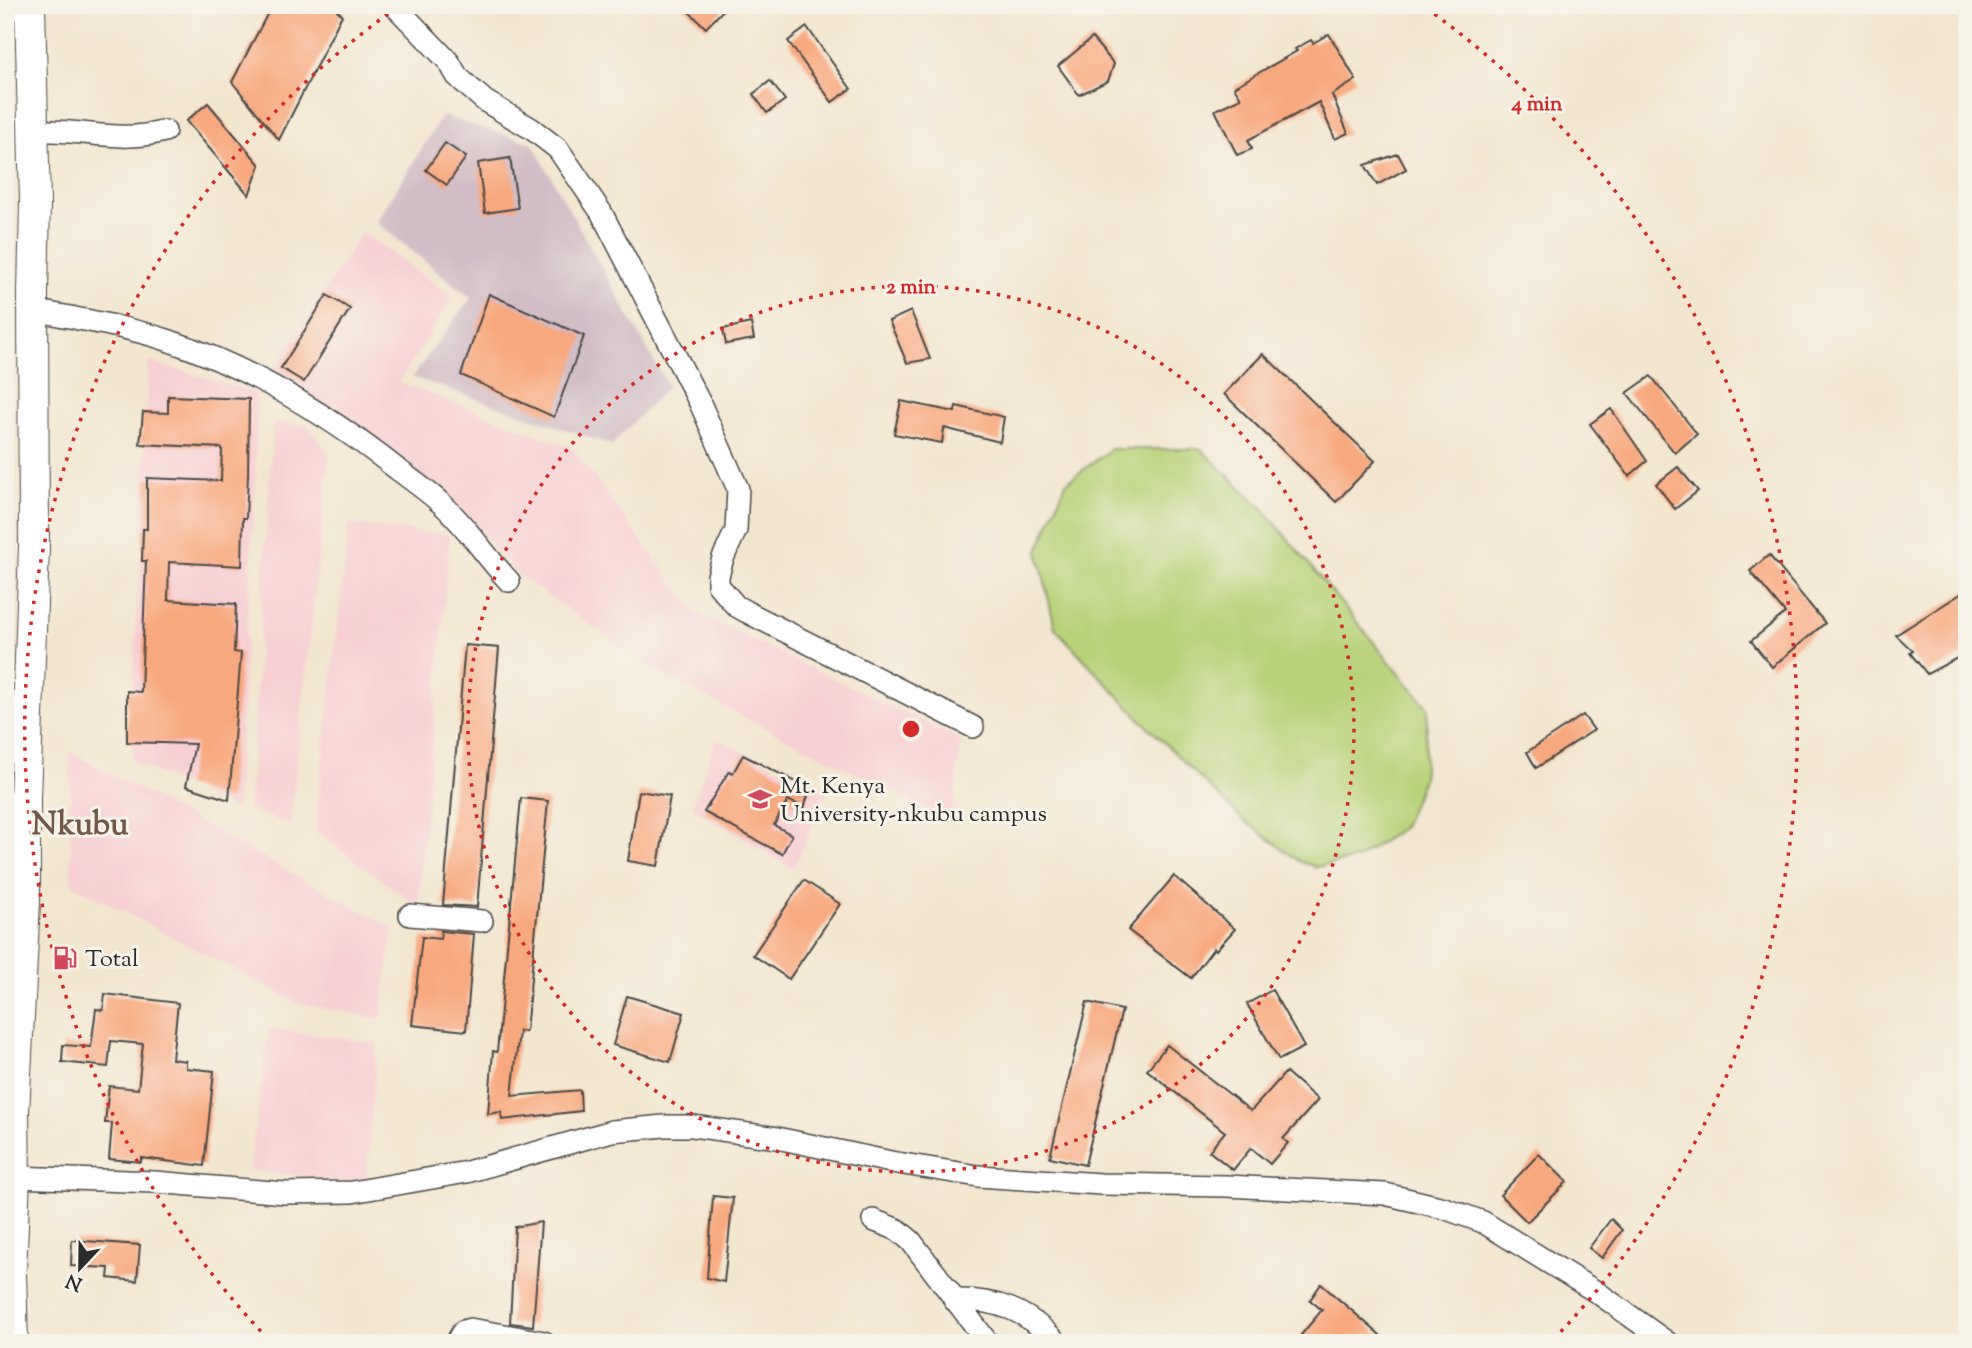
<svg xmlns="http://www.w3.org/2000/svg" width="1972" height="1348" font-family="'Sorts Mill Goudy',serif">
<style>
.built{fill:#f7cfd2}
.industrial{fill:#d2bdc6}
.green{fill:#b7d278;stroke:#717e52;stroke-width:2}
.building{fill:#f8a87f}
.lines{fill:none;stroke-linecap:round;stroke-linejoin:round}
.minor-casing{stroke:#494744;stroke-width:24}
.highway-casing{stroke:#494744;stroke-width:32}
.minor{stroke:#fff;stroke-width:21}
.highway{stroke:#fff;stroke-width:30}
.ring{fill:none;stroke:#d62828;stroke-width:3.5;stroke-dasharray:3.5 7}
.labels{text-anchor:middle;stroke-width:6;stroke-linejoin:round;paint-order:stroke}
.poi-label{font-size:24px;fill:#2b2b2b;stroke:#f7f3e8;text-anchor:start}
.district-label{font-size:32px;font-weight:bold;fill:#735748;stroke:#f7f3e8}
.centre{fill:#d62828;stroke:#f7f3e8;stroke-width:3.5}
.ring-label{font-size:21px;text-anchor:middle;font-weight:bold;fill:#d62828;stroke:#f7f3e8;stroke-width:6;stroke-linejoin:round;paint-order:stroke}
</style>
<rect width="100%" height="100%" fill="#f7f3e8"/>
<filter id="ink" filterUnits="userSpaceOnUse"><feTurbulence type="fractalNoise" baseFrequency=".0143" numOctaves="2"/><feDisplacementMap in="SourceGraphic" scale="14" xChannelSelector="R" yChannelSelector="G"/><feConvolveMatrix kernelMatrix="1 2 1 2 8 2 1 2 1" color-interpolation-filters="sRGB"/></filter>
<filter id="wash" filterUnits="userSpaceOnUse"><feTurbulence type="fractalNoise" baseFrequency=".00686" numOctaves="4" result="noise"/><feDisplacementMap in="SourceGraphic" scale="28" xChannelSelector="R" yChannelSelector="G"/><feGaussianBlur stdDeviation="1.57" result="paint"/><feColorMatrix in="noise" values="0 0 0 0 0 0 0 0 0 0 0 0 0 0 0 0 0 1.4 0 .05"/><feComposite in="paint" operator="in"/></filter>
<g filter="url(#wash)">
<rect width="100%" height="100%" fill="#f3e6cf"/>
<g class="built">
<path d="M362 232 453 297 399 382 572 448 695 612 961 740 952 821 734 712 648 666 513 571 456 503 274 370Z"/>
<path d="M148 361 257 393 255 491 236 809 132 761 135 637 143 531Z"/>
<path d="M273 423 307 425 329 454 290 825 249 809Z"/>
<path d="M349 524 450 535 418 906 315 831Z"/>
<path d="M716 739 828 791 793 869 692 807Z"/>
<path d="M70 752 393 928 381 1019 300 1004 71 884Z"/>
<path d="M269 1029 377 1043 366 1184 249 1170Z"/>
</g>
<path class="industrial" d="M442 116 532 143 668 386 612 445 412 377 471 298 376 222Z"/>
<path class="green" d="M1111 449H1201L1264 510 1428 708 1423 779 1403 827 1357 859 1316 867 1299 861 1242 819 1139 718 1055 628 1038 551 1066 483Z"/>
<g id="blocks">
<g class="building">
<path d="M272 5H332L342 15 279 140 232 82Z"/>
<path d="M682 5H728L706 28Z"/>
<path d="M807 27 851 89 832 102 788 41Z"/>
<path d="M1329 34 1356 80 1332 95 1348 133 1335 139 1319 102 1248 140 1252 149 1237 155 1215 110 1241 98 1234 87 1297 51 1295 49 1311 40 1313 43Z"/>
<path d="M1092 38 1114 64 1108 81 1079 95 1058 66Z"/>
<path d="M770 81 785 100 767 113 753 94Z"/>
<path d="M208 103 260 165 249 195 186 121Z"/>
<path d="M445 143 466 157 447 185 426 170Z"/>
<path d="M1398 154 1406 169 1377 185 1365 165Z"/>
<path d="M510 158 518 208 485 213 478 163Z"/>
<path d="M489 294 584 336 554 417 461 375Z"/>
<path d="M327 295 350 309 304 382 281 368Z"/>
<path d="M911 311 930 359 907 363 889 321Z"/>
<path d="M751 323 754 339 726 344 723 329Z"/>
<path d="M1263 354 1375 461 1336 502 1224 394Z"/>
<path d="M1651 376 1697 434 1675 453 1627 393Z"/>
<path d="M168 396 249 399 248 475 246 518H243L242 566 169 562 168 600 236 604 234 652 241 653 229 800 186 786 195 744 127 742V691L141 692 146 561H142L143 529H147V478L221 481 222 448 140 444 143 412 168 413Z"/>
<path d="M901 401 955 412 956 406 1004 417 1000 442 944 428 942 443 894 434Z"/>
<path d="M1611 409 1647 461 1629 476 1590 424Z"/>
<path d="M1678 467 1698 491 1675 509 1656 484Z"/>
<path d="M1769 555 1825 623 1772 667 1751 641 1785 613 1750 571Z"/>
<path d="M1967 590V653L1927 674 1910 653 1913 651 1896 635Z"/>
<path d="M465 645 499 648 477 907 443 905Z"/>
<path d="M1583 715 1594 730 1536 768 1527 752Z"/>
<path d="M743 755 810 789 804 808 788 800 774 825 792 835 782 854 704 812 729 771 733 773Z"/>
<path d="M639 791 670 796 658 866 628 861Z"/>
<path d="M521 798 548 801 526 1031H519L512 1096 580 1090 581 1111 502 1120 501 1112 488 1114 493 1051 497 1052Z"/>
<path d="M1174 876 1235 929 1216 950 1214 948 1191 978 1128 930Z"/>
<path d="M804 880 840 904 789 979 753 955Z"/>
<path d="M441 931 474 934 466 1031 412 1025 422 937 440 939Z"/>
<path d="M1272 990 1304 1047 1279 1060 1247 1004Z"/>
<path d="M105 994 178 1003 172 1059 186 1061V1068L214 1071 204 1166 141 1158V1162L109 1159 112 1123H105L109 1086 138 1089 143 1044 111 1041 108 1067 62 1062 63 1045 91 1047 96 1009 103 1010Z"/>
<path d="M627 996 684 1013 670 1062 613 1045Z"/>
<path d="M1087 1002 1122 1010 1085 1165 1050 1157Z"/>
<path d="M1167 1045 1251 1111 1286 1072 1318 1100 1283 1139 1288 1143 1270 1164 1251 1148 1233 1170 1209 1151 1225 1132 1147 1070Z"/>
<path d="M1539 1154 1567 1182 1527 1222 1500 1195Z"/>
<path d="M713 1196 733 1198 724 1282 707 1278Z"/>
<path d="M1611 1219 1622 1230 1602 1258 1589 1248Z"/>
<path d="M541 1222 533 1326 510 1323 515 1227Z"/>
<path d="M72 1240 140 1245 137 1281 108 1278 109 1268 71 1266Z"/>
<path d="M1321 1284 1380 1335 1374 1343H1309L1301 1335 1322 1310 1310 1300Z"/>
</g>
</g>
</g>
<g filter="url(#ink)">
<use href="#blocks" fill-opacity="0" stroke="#494744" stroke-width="2"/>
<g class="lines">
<g class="minor-casing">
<g id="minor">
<path d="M394 5 449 62 457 76 470 88 485 101 532 129 558 149 601 212 700 403 738 489 736 530 723 558 718 576V585L736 606 747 612 973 727"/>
<path d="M33 131C79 128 119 144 165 131"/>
<path d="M33 310C78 319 124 326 167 340 252 368 327 414 397 469 413 481 429 492 443 505 469 529 485 556 509 581"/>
<path d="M410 915 482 921"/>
<path d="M15 1177 155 1182 285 1193 352 1192 467 1172 612 1131 664 1126H693L777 1138 891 1162 978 1176 1101 1184 1227 1186 1385 1194 1444 1208 1483 1222 1598 1293 1668 1343"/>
<path d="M873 1220 898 1230 911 1241 988 1343"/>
<path d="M954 1300C997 1299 1027 1310 1057 1343"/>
<path d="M456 1343 463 1331 470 1329 544 1342"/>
</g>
</g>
<g class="highway-casing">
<path id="highway" d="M13 1343 11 1273 15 1177 14 1112 25 902V799L34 547 33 293 35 203 30 5"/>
</g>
<use href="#minor" class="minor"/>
<use href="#highway" class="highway"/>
</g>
</g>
<g class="ring">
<circle cx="911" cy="729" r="443"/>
<path d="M268 1339A886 886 0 0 1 396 8M1426 8A886 886 0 0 1 1554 1339"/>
</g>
<defs>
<g id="university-bare" transform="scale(1.89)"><path d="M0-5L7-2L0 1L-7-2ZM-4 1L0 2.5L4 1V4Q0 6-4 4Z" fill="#d1495b" stroke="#f7f3e8" stroke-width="2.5" paint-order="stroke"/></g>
<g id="fuel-bare" transform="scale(1.89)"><path d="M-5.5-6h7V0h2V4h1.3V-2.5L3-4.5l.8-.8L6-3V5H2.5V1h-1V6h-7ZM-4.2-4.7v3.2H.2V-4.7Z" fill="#d1495b" stroke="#f7f3e8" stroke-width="2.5" paint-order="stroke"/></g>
</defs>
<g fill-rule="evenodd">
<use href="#university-bare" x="760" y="799"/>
<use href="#fuel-bare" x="65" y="958"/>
</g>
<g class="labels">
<g class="poi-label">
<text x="780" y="793">Mt. Kenya<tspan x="780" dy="28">University-nkubu campus</tspan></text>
<text x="85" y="966">Total</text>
</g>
<g class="district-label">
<text x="80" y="834">Nkubu</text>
</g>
</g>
<circle cx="911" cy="729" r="10" class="centre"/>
<g class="ring-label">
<text x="1537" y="110">4 min</text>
<text x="911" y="293">2 min</text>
</g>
<rect width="1972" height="1348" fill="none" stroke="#f7f3e8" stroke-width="28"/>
<g transform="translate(80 1268) rotate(202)" stroke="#f7f3e8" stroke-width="5" paint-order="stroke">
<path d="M0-5L12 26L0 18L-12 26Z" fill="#2b2b2b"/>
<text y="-10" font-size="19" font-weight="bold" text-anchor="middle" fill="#2b2b2b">N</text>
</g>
</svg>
